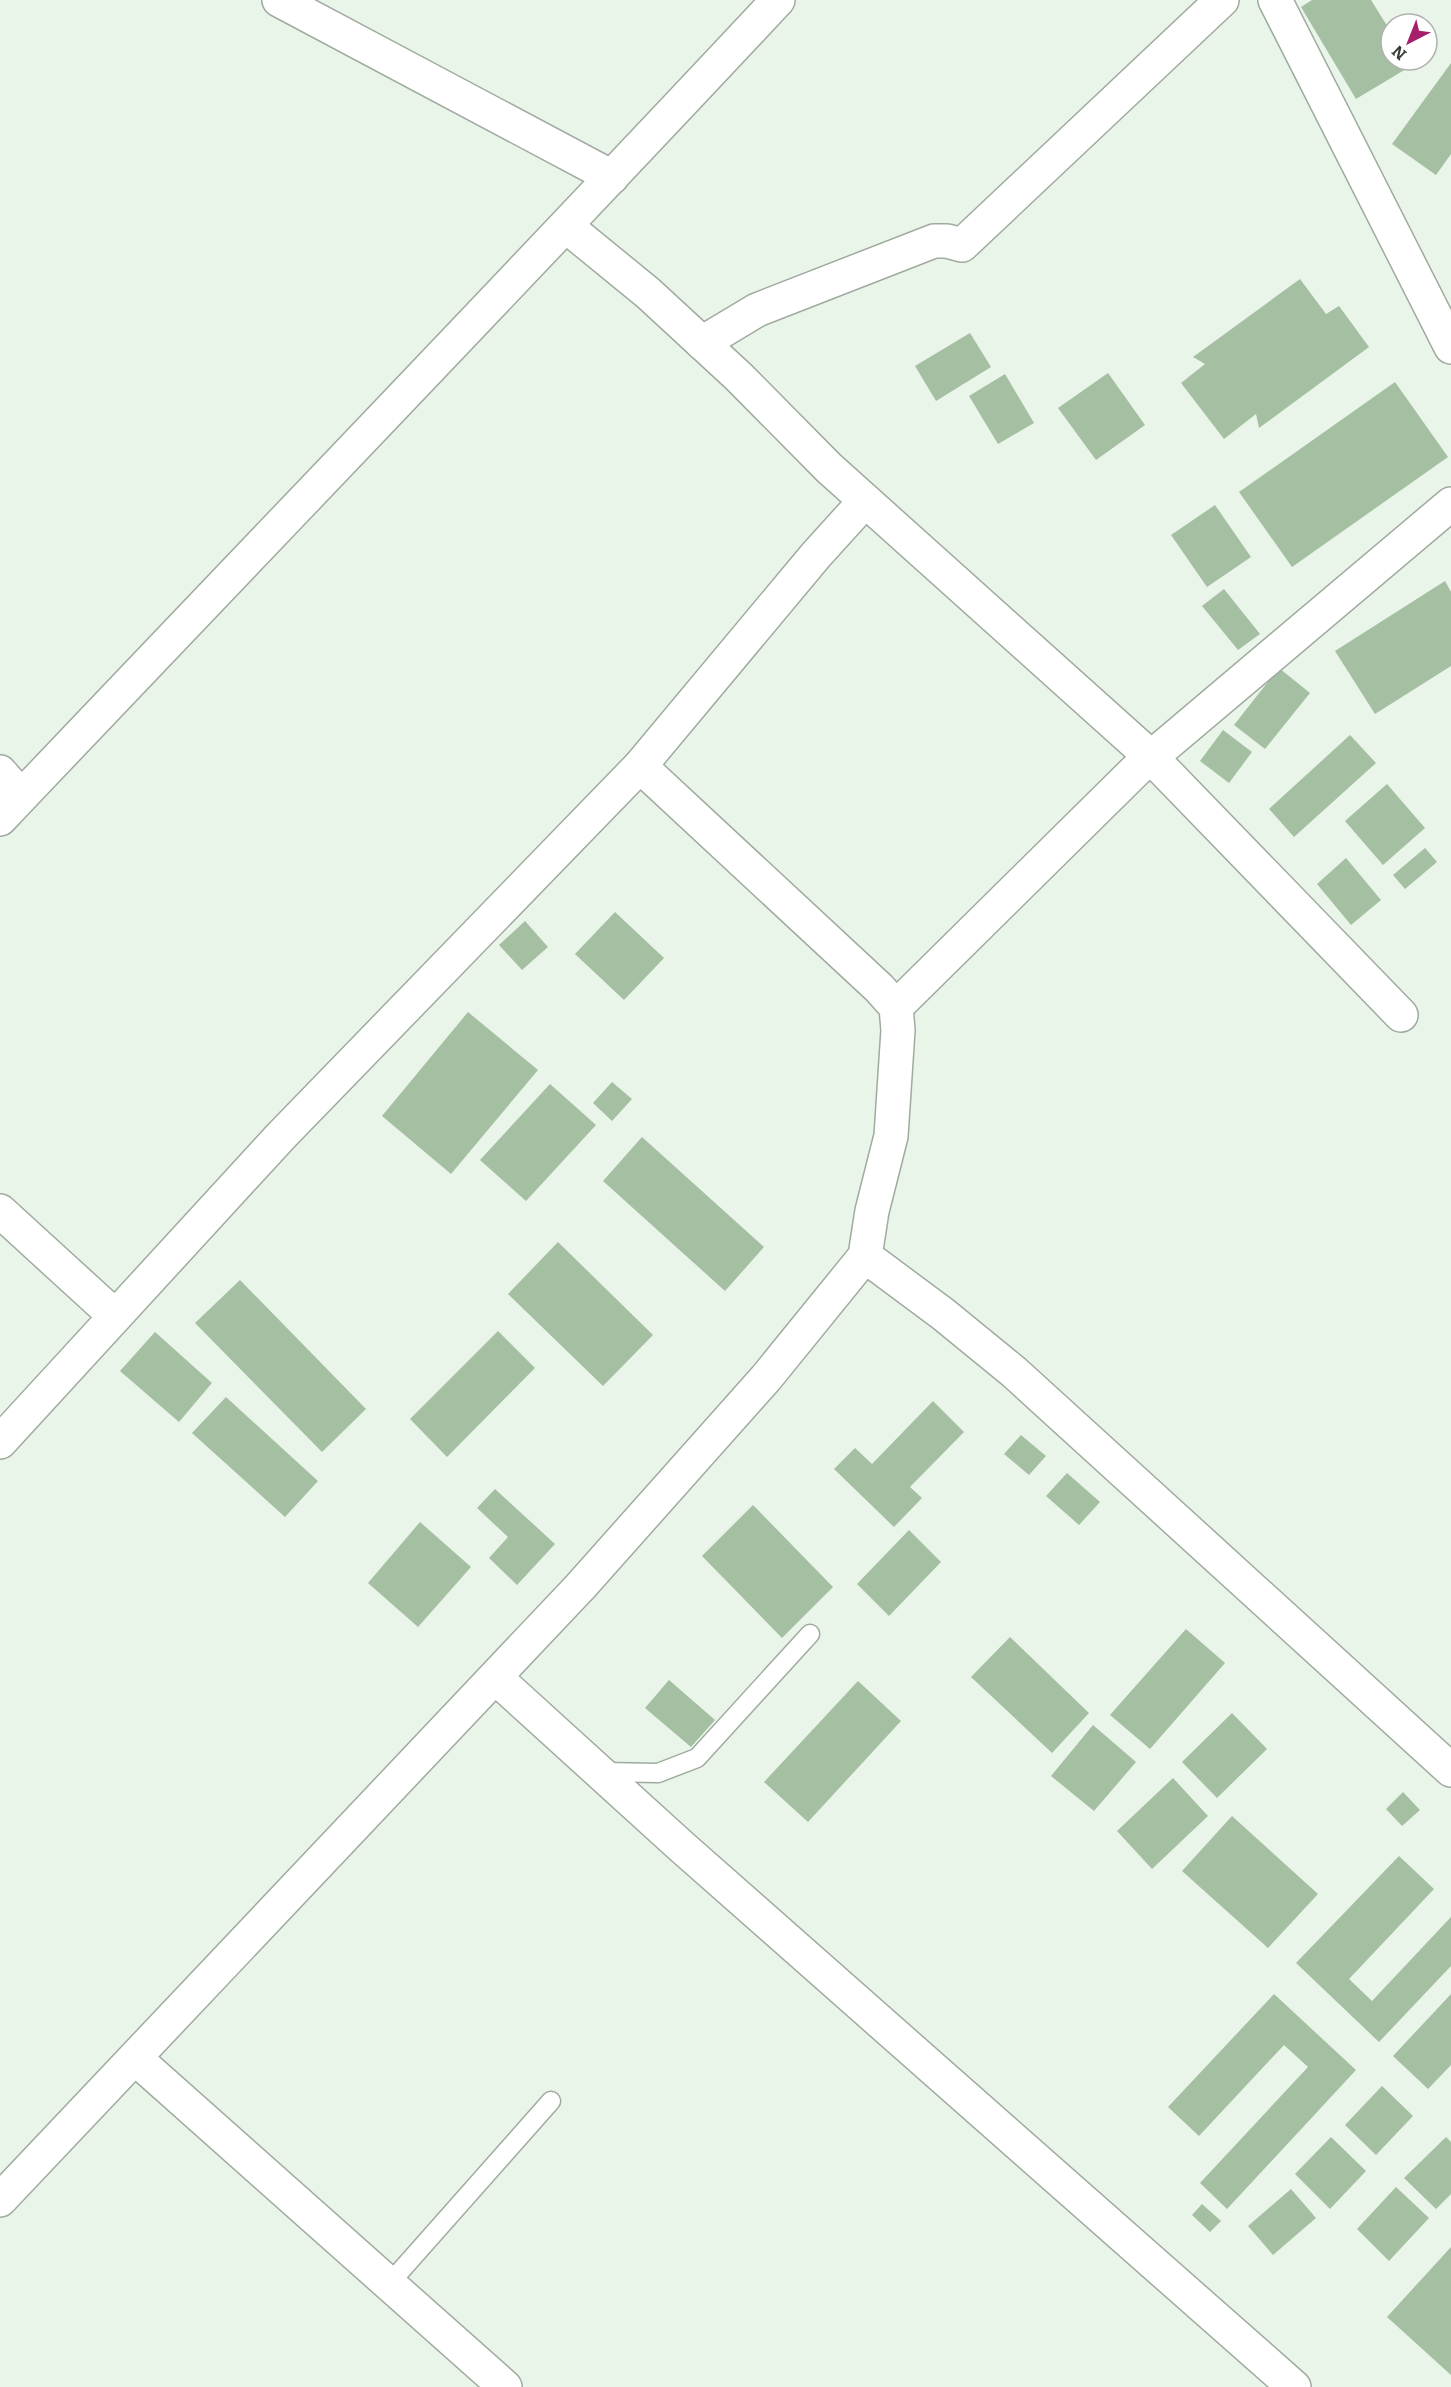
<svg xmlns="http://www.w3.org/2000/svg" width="1451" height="2387" font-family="Bitter,serif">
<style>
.building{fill:#a4bfa1}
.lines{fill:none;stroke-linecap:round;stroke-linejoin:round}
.service-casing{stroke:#a0ab9f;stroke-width:21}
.minor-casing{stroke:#a0ab9f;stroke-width:36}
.service{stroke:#fff;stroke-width:18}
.minor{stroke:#fff;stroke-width:33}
</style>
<rect width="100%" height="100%" fill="#eaf5e9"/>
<g class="building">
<path d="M1312 0H1371L1391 32V60H1408L1411 66 1356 99 1301 7Z"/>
<path d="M1451 63V154L1436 175 1392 144Z"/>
<path d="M1300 279 1326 314 1339 306 1369 347 1259 428 1256 414 1224 439 1181 383 1205 364 1193 357Z"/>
<path d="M970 333 991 367 936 401 915 366Z"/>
<path d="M1108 373 1145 425 1096 460 1058 408Z"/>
<path d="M1005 374 1034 423 998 444 969 396Z"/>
<path d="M1395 382 1448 457 1292 567 1239 492Z"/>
<path d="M1215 505 1251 557 1207 587 1171 535Z"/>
<path d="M1445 581 1451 592V666L1375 714 1335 651Z"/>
<path d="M1224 589 1260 634 1238 650 1202 606Z"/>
<path d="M1279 668 1310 693 1265 749 1234 725Z"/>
<path d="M1223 730 1252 752 1229 783 1200 761Z"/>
<path d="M1350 735 1376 763 1294 837 1269 809Z"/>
<path d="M1387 784 1425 828 1383 865 1345 821Z"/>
<path d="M1425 848 1437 862 1405 889 1393 875Z"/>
<path d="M1346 858 1381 900 1351 925 1317 884Z"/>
<path d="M615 912 664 958 624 1000 575 954Z"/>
<path d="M525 921 548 947 522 970 499 945Z"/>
<path d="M468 1012 538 1070 451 1174 382 1116Z"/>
<path d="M612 1082 632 1099 612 1121 593 1103Z"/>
<path d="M550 1084 596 1125 526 1201 480 1160Z"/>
<path d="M642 1137 764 1247 725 1291 603 1181Z"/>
<path d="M558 1242 653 1335 603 1386 508 1294Z"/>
<path d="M240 1280 366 1409 322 1452 195 1323Z"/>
<path d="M498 1331 535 1368 447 1457 410 1419Z"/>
<path d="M155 1332 212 1383 179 1422 120 1371Z"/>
<path d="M226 1397 318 1481 285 1517 192 1433Z"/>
<path d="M933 1401 964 1432 910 1487 922 1498 894 1527 834 1469 855 1448 872 1464Z"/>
<path d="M1021 1435 1046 1456 1029 1475 1004 1454Z"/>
<path d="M1067 1473 1100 1502 1079 1525 1046 1496Z"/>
<path d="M495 1489 555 1544 517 1585 489 1558 508 1537 477 1508Z"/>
<path d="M753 1505 833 1587 782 1638 702 1556Z"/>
<path d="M420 1522 471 1567 418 1627 368 1583Z"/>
<path d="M909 1530 941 1562 889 1616 857 1584Z"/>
<path d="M1186 1629 1225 1663 1150 1749 1110 1715Z"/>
<path d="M1010 1637 1089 1713 1052 1753 971 1677Z"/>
<path d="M669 1680 715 1720 691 1747 645 1708Z"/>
<path d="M858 1681 901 1721 808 1822 764 1782Z"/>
<path d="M1232 1713 1267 1749 1217 1798 1182 1762Z"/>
<path d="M1093 1725 1136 1762 1094 1811 1051 1776Z"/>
<path d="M1173 1778 1208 1816 1152 1869 1117 1831Z"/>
<path d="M1403 1792 1420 1810 1402 1826 1386 1809Z"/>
<path d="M1232 1816 1318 1894 1268 1948 1182 1871Z"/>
<path d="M1399 1856 1434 1889 1349 1979 1372 2001 1451 1917V1966L1379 2042 1296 1963Z"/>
<path d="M1274 1994 1356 2070 1227 2209 1200 2183 1308 2067 1284 2045 1199 2136 1168 2107Z"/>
<path d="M1451 1994V2065L1428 2089 1393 2056Z"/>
<path d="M1382 2086 1413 2116 1376 2155 1345 2125Z"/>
<path d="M1331 2137 1366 2171 1330 2209 1295 2174Z"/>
<path d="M1446 2137 1451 2142V2194L1436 2209 1404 2178Z"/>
<path d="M1396 2187 1429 2218 1389 2261 1357 2229Z"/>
<path d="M1291 2189 1316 2218 1273 2255 1248 2226Z"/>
<path d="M1202 2204 1221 2221 1210 2232 1192 2215Z"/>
<path d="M1451 2247V2375L1387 2317Z"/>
</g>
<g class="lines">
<g class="service-casing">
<g id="service">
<path d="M602 1772 658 1773 697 1758 810 1634"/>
<path d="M389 2284 551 2101"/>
</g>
</g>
<g class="minor-casing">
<g id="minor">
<path d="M279 0 612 177"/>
<path d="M1275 0 1451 347"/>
<path d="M566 226 648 293 739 377 829 468 1151 757 1401 1015"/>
<path d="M702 343 757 310 934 241H947L962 245 1222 0"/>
<path d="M0 772 21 796"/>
<path d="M0 819C259 546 521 275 778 0"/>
<path d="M896 1007 1136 770 1451 504"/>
<path d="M0 1211 115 1316"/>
<path d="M865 1256 943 1314 1014 1372 1451 1770"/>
<path d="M0 1442 281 1136 640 766 816 555 865 501"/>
<path d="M496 1678 682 1847 1294 2387"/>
<path d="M135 2058 505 2387"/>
<path d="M0 2200 580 1587 766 1378 865 1256 872 1211 891 1136 898 1030 896 1007 879 988 640 766"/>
</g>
</g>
<use href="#service" class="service"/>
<use href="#minor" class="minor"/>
</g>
<g transform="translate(1409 42) rotate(222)"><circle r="28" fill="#ffffff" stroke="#afb1af" stroke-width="1.5"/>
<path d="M0-4.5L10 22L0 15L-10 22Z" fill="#a51f6b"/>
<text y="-9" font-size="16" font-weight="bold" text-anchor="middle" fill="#363b36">N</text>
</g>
</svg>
